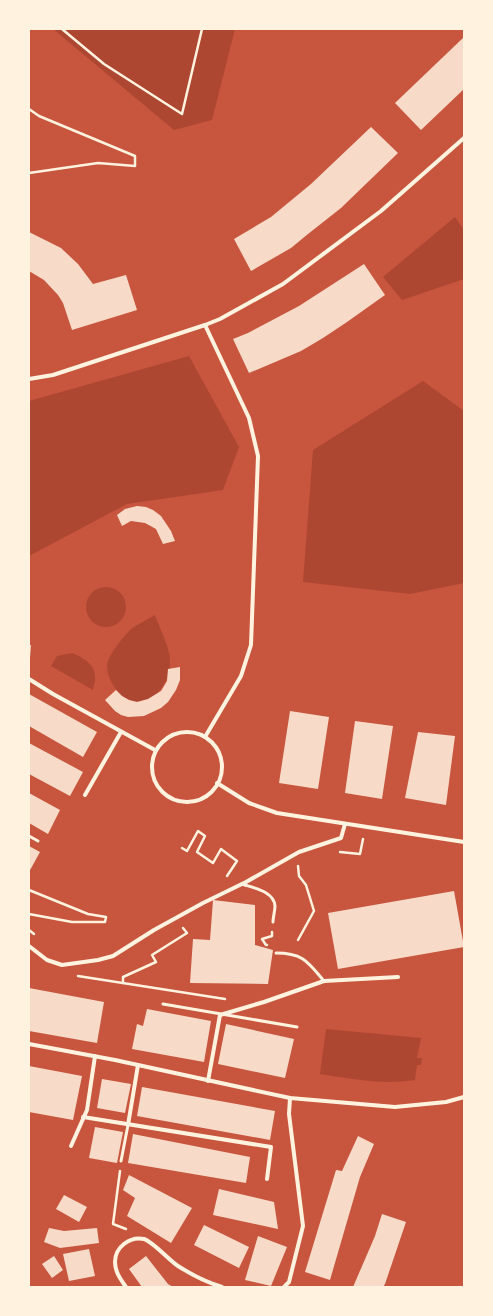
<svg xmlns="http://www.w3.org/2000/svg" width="493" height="1316" font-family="Lato,sans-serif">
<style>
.green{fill:#ae4732}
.building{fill:#f7dbc8}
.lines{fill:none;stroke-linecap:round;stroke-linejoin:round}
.path{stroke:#fff3e0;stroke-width:2.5}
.service{stroke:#fff3e0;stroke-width:3}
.minor{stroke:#fff3e0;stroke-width:4}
</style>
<rect width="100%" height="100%" fill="#c8553d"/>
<g class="green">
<path d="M53 29H235L212 120 174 130Z"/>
<path d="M455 217 464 230V279L402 300 383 277Z"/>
<path d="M189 356 239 447 223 490 127 504 29 556V401Z"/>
<path d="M423 381 464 411V583L410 594 303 582 313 450Z"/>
<circle cx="106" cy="607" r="20"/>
<path d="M155 615C159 627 169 646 170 658 172 698 129 721 110 679 108 674 106 667 108 661 111 652 124 636 131 629 138 624 148 619 155 615Z"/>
<path d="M72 653C82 657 95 664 95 677 96 681 93 686 93 690L51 666 57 656Z"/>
<path d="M326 1029 421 1038 417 1058H422L421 1065H417L415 1080C383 1085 352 1079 320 1074Z"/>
</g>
<g class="building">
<path d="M464 37V89L421 130 395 103Z"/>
<path d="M371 127 398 153 341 208 308 234 291 248 251 271 234 239 271 217 311 184Z"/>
<path d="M29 232 61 248 78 264 93 284 126 275 137 310 72 330 63 303 58 295 44 280 29 271Z"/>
<path d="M364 264 385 295 347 322 323 338 301 351 249 373 233 339 248 333 299 306Z"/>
<path d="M137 506 146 507 153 510 161 516 171 531 175 541 163 544 156 529 145 523 131 521 122 526 117 515 125 509Z"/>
<path d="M29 645H31L30 658H29Z"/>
<path d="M180 667V680L176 690 168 702 161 708 144 716 128 717 121 715 115 711 105 700 116 690 122 696 129 700 137 702 148 699 161 691 167 681 168 669Z"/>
<path d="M29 694 97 732 83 757 29 726Z"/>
<path d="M290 711 329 717 318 789 279 783Z"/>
<path d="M355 721 393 726 382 799 345 793Z"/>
<path d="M418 732 455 736 446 805 405 798Z"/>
<path d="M29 743 83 772 70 796 29 774Z"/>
<path d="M29 793 60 810 48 834 29 823Z"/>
<path d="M29 846 40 852 29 872Z"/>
<path d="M454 891 464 947 338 969 328 913Z"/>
<path d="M213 900 255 905V945L273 950 268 984 190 983 193 939 210 940Z"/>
<path d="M29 988 104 1002 97 1043 29 1031Z"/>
<path d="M147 1009 211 1021 204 1062 132 1049 137 1024 143 1026Z"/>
<path d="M226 1024 294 1039 285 1078 218 1064Z"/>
<path d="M29 1066 82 1076 73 1120 29 1112Z"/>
<path d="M102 1079 131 1084 125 1113 97 1108Z"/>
<path d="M142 1087 275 1111 270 1140 137 1116Z"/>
<path d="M95 1127 123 1132 117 1163 89 1158Z"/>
<path d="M133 1134 250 1157 246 1183 128 1163Z"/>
<path d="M358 1136 374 1144 360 1177 330 1280 305 1272 336 1170 342 1171Z"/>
<path d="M129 1175 192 1208 171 1243 127 1216 135 1198 123 1190Z"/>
<path d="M219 1189 274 1202 278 1229 213 1215Z"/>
<path d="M64 1195 87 1207 79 1222 56 1209Z"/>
<path d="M382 1214 406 1222 385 1284 383 1287H353L375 1236Z"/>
<path d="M204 1225 249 1247 239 1268 194 1245Z"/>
<path d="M49 1228 64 1231 97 1228 99 1243 60 1248 44 1242Z"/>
<path d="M258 1236 287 1247 271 1286 245 1280Z"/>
<path d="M89 1249 95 1276 69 1281 63 1254Z"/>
<path d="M54 1256 63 1270 52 1278 42 1264Z"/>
<path d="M146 1256 168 1284 173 1287H142L129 1269Z"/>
</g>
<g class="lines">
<g class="path">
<path d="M62 29 104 64 182 114 202 29"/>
<path d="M29 109 39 116 135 156V166L98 163 29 173"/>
<path d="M182 848 187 851 198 831 205 836 197 852 213 863 221 849 237 861 227 876"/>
<path d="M340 852 360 854 363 839"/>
<path d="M29 890 88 914 106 917 105 922H72L29 914"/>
<path d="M29 930 34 934"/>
<path d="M298 940 314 911 306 885 299 876 298 866"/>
<path d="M267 945H266L262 939 272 936V932"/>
<path d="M78 976 225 999"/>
<path d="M123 983V977L156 962 152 955 187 933 183 928"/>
<path d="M120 1171 113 1224 126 1229"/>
</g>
<g class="service">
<path d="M29 836 38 841"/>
<path d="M242 884C253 888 274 891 275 906 275 911 273 917 273 922"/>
<path d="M276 953C303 953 308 962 324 981"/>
<path d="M163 1004 297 1027"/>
<path d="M121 1161 128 1125"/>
</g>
<g class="minor">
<path d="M205 325 249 418 258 456 251 645 241 676 205 737"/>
<path d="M29 379 53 375 205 325 220 319 283 284 381 211 464 138"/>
<path d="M29 679 53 694 155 750"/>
<circle cx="187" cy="767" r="35"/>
<path d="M217 783 249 803 277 813 464 842"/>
<path d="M85 795 121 732"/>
<path d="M29 946 47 960 62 965 98 960 113 956 154 930 203 903 246 882 299 852 341 838 345 824"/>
<path d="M29 1044 115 1060 290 1098 395 1107 446 1102 464 1097"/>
<path d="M208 1081 220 1015 264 1002 324 981 398 977"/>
<path d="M83 1117 271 1147 267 1179"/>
<path d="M128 1125 138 1065"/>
<path d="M71 1146 87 1110 95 1056"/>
<path d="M126 1287C121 1280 115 1272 115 1262 115 1247 130 1236 144 1239 152 1241 170 1261 178 1266 192 1275 206 1282 222 1287"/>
<path d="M284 1287 289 1282 303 1226 289 1114 290 1098"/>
</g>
</g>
<rect width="493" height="1316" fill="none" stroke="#fff3e0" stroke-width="60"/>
</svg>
